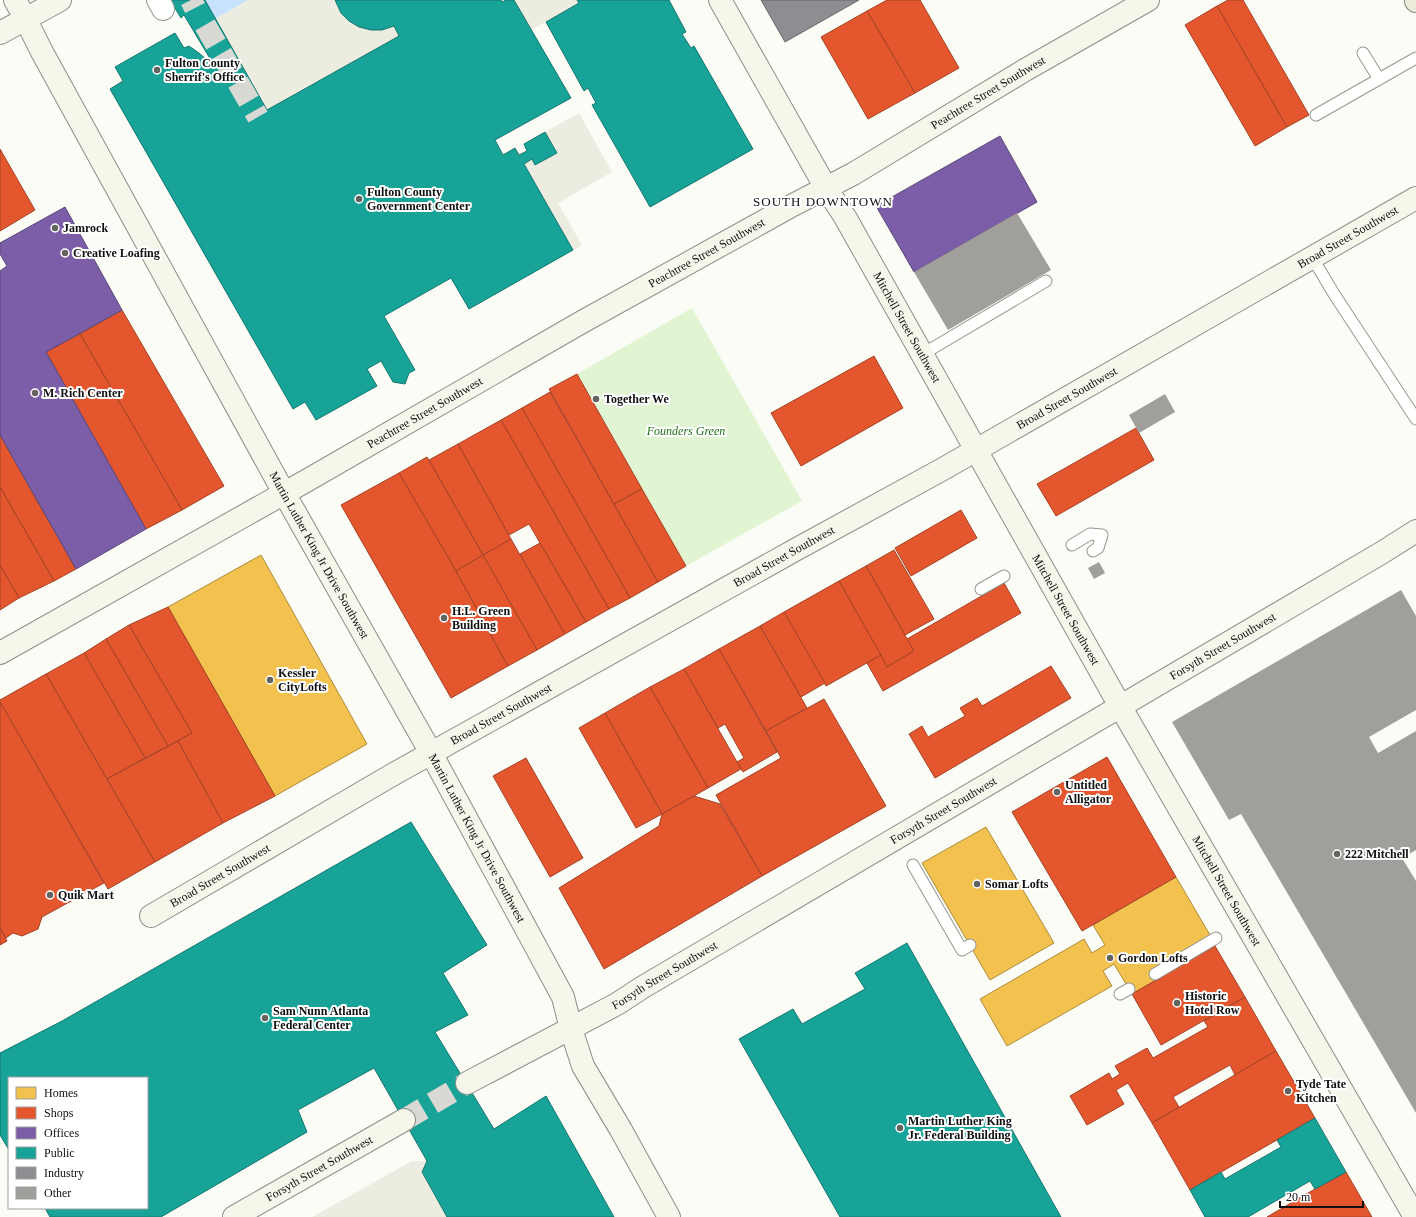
<svg xmlns="http://www.w3.org/2000/svg" width="1416" height="1217" font-family="'Times New Roman',serif">
<style>
.green{fill:#e2f5d3}
.plaza{fill:#edece0}
.water{fill:#c8e2fb}
.homes{fill:#f2c14e;stroke:#ae8c3b}
.shops{fill:#e4572e;stroke:#a44225}
.offices{fill:#7b5ea7;stroke:#5b477a}
.public{fill:#17a398;stroke:#15776f}
.industry{fill:#8d8d92;stroke:#68686b}
.building{fill:#a09f9b}
.lines{fill:none;stroke-linecap:round;stroke-linejoin:round}
.street-tunnel{stroke:#d9d9d4;stroke-width:22;stroke-dasharray:22 11;stroke-linecap:butt}
.secondary-tunnel{stroke:#d9d9d4;stroke-width:22;stroke-dasharray:22 11;stroke-linecap:butt}
.lane-casing{stroke:#969694;stroke-width:13}
.street-casing{stroke:#969694;stroke-width:24}
.secondary-casing{stroke:#8d8d8a;stroke-width:24}
.primary-casing{stroke:#848481;stroke-width:24}
.lane{stroke:#fffffe;stroke-width:11}
.street{stroke:#fffffe;stroke-width:22}
.secondary{stroke:#f6f6eb;stroke-width:22}
.primary{stroke:#eeebda;stroke-width:22}
.poi-dot{fill:#636360;stroke:#fff;stroke-width:1.5}
.labels{text-anchor:middle;stroke-width:4;stroke-linejoin:round;paint-order:stroke}
.poi-label{font-size:12px;font-weight:bold;fill:#101010;stroke:#fff;text-anchor:start}
.street-label{font-size:12px;fill:#101010;stroke:#fff}
.park-label{font-size:12px;font-style:italic;fill:#1f7117;stroke:#fff}
.neighbourhood-label{font-size:13px;letter-spacing:1px;fill:#101010;stroke:#fff}
</style>
<rect width="100%" height="100%" fill="#fcfcf6"/>
<path class="green" d="M692 308 802 501 686 566 577 374Z"/>
<g class="plaza">
<path d="M248 0H335L341 13 349 21 359 27 371 30H382L394 26 399 36 267 110 215 19Z"/>
<path d="M514 0H577L579 3 531 30Z"/>
<path d="M579 113 612 172 558 203 582 245 573 250 524 164 532 159 536 165 556 153 545 132Z"/>
<path d="M412 1161H427L422 1173 447 1217H312Z"/>
</g>
<path class="water" d="M207 0H248L215 19 205 1Z"/>
<g class="homes">
<path d="M261 555 367 744 275 796 168 607Z"/>
<path d="M986 827 1054 943 990 980 922 863Z"/>
<path d="M1176 877 1210 935 1152 969 1158 979 1132 994 1114 964 1103 971 1112 986 1007 1046 980 999 1084 939 1092 953 1105 945 1093 925Z"/>
</g>
<g class="shops">
<path d="M887 0H920L959 68 915 93 867 11Z"/>
<path d="M1228 0H1243L1309 115 1287 127 1217 6Z"/>
<path d="M1217 6 1287 127 1255 146 1185 25Z"/>
<path d="M867 11 915 93 868 119 821 37Z"/>
<path d="M0 149 35 210 0 231Z"/>
<path d="M122 310 224 486 182 510 80 334Z"/>
<path d="M80 334 182 510 146 529 46 352Z"/>
<path d="M874 356 903 408 801 466 771 413Z"/>
<path d="M577 374 642 489 614 504 549 389Z"/>
<path d="M550 392 658 582 630 598 522 408Z"/>
<path d="M522 408 630 598 609 609 501 420Z"/>
<path d="M501 420 609 609 586 622 529 524 509 535 458 444Z"/>
<path d="M1136 428 1154 460 1056 516 1037 484Z"/>
<path d="M0 435 76 569 54 581 0 487Z"/>
<path d="M458 444 511 539 483 555 429 460Z"/>
<path d="M427 457 483 555 456 571 399 473Z"/>
<path d="M399 473 456 571 508 666 451 698 341 505Z"/>
<path d="M0 487 54 581 19 598 0 565Z"/>
<path d="M642 489 686 566 658 582 614 504Z"/>
<path d="M961 510 977 538 911 576 895 548Z"/>
<path d="M511 539 565 634 537 650 483 555Z"/>
<path d="M540 543 586 622 565 634 520 554Z"/>
<path d="M894 550 934 619 905 635 866 566Z"/>
<path d="M483 555 537 650 508 666 456 571Z"/>
<path d="M0 565 19 598 0 610Z"/>
<path d="M866 566 914 651 887 667 839 581Z"/>
<path d="M839 581 881 655 826 686 784 612Z"/>
<path d="M1004 583 1021 613 883 691 867 663 881 655 887 667 914 651 907 639Z"/>
<path d="M168 607 275 796 223 823 178 741 192 733 129 625Z"/>
<path d="M784 612 825 683 801 697 760 626Z"/>
<path d="M129 625 192 733 168 746 106 639Z"/>
<path d="M760 626 807 708 766 731 719 649Z"/>
<path d="M106 639 168 746 145 758 84 653Z"/>
<path d="M719 649 777 752 743 772 737 762 744 758 725 724 718 728 684 669Z"/>
<path d="M84 653 145 758 107 779 46 674Z"/>
<path d="M1051 666 1071 698 935 778 909 734 922 726 928 737 965 716 960 708 977 698 982 706Z"/>
<path d="M684 669 741 769 708 788 650 687Z"/>
<path d="M46 674 155 862 108 889 0 702V700Z"/>
<path d="M650 687 708 788 662 814 605 713Z"/>
<path d="M824 699 886 806 762 876 716 795 781 758 766 731Z"/>
<path d="M0 702 104 883 42 917 38 929 22 936 13 933 6 938 0 928Z"/>
<path d="M605 713 662 814 636 828 579 728Z"/>
<path d="M178 741 223 823 155 862 107 779Z"/>
<path d="M1107 757 1176 877 1082 931 1012 812Z"/>
<path d="M526 758 583 858 550 877 493 776Z"/>
<path d="M694 796 720 804 762 876 604 969 559 888 659 826 662 814Z"/>
<path d="M0 928 7 941 0 945Z"/>
<path d="M1215 946 1245 997 1161 1045 1132 994Z"/>
<path d="M1245 997 1276 1051 1235 1075 1230 1065 1173 1097 1179 1107 1152 1123 1128 1083 1116 1090 1124 1104 1087 1125 1070 1096 1109 1073 1112 1079 1120 1074 1115 1066 1147 1048 1153 1058 1208 1027 1204 1021Z"/>
<path d="M1276 1051 1315 1118 1190 1190 1152 1123Z"/>
<path d="M1346 1172 1372 1217H1267L1315 1189Z"/>
</g>
<g class="offices">
<path d="M1000 136 1037 202 914 272 876 206Z"/>
<path d="M65 207 122 310 46 352 146 529 76 569 0 435V271L7 266 0 254V243Z"/>
</g>
<g class="public">
<path d="M170 0H205L267 110 399 36 394 26 382 30H371L359 27 349 21 341 13 335 0H501L502 2 506 0H514L571 98 495 140 503 155 515 148 519 155 527 151 524 144 545 132 557 153 535 165 532 159 524 164 573 250 469 309 451 278 384 316 415 370 409 373 405 384 393 382 381 361 367 369 377 386 316 420 305 402 293 409 110 89 123 81 115 67 175 33 184 48 189 46 199 53 215 67 184 15 181 18Z"/>
<path d="M577 0H669L686 32 682 34 691 48 694 46 753 149 650 207 592 105 596 103 588 88 584 91 546 22 579 3Z"/>
<path d="M411 822 487 945 443 973 468 1015 435 1032 494 1129 546 1096 614 1217H447L422 1172 427 1161 374 1068 298 1110 307 1132 161 1217H50L45 1208H147V1078H9V1150L0 1135V1053L62 1021Z"/>
<path d="M907 943 1061 1217H840L739 1039 793 1009 802 1024 865 989 855 973Z"/>
<path d="M1315 1118 1346 1172 1315 1189 1310 1181 1248 1217H1205L1190 1190 1221 1172 1225 1179 1281 1147 1277 1140Z"/>
</g>
<path class="industry" d="M761 0H859L785 42Z"/>
<g class="building">
<path d="M1017 213 1051 270 948 330 914 272Z"/>
<path d="M1165 394 1175 412 1139 433 1129 415Z"/>
<path d="M1099 562 1105 573 1094 579 1088 568Z"/>
<path d="M1401 590 1416 616V710L1369 737 1378 753 1416 731V850L1402 858 1416 881V1113L1241 814 1229 820 1172 722Z"/>
</g>
<g class="lines">
<g class="street-tunnel">
<path d="M191 0 195 8"/>
<path d="M205 25 258 117"/>
</g>
<path class="secondary-tunnel" d="M404 1120 467 1083"/>
<g class="lane-casing">
<g id="lane">
<path d="M1363 53 1379 79"/>
<path d="M1316 115 1416 58"/>
<path d="M1312 257 1334 294 1416 419"/>
<path d="M921 355 1046 281"/>
<path d="M1072 545 1090 534 1102 535 1098 548 1093 551"/>
<path d="M981 589 1004 576"/>
<path d="M913 865 962 950 970 945"/>
<path d="M1155 974 1216 938"/>
<path d="M1120 994 1129 989"/>
</g>
</g>
<g class="street-casing">
<path id="street" d="M158 0 163 9"/>
</g>
<g class="secondary-casing">
<g id="secondary">
<path id="s1" d="M15 0 26 20 42 52 284 493 431 753 563 997 571 1029 583 1066 621 1130 669 1217"/>
<path id="s2" d="M720 0 826 188 845 217 1120 706 1415 1217"/>
<path d="M0 33 60 0"/>
<path id="s3" d="M0 653 306 481 582 322 793 205 853 174 1025 70 1148 0"/>
<path id="s4" d="M151 916 392 775 795 550 943 469 1416 198"/>
<path id="s5" d="M467 1083 617 1004 643 987 1383 552 1416 531"/>
<path id="s6" d="M234 1217 404 1120"/>
</g>
</g>
<g class="primary-casing">
<path id="primary" d="M1416 0V1"/>
</g>
<use href="#lane" class="lane"/>
<use href="#street" class="street"/>
<use href="#secondary" class="secondary"/>
<use href="#primary" class="primary"/>
</g>
<g class="poi-dot">
<circle cx="157" cy="70" r="4"/>
<circle cx="359" cy="199" r="4"/>
<circle cx="55" cy="228" r="4"/>
<circle cx="65" cy="253" r="4"/>
<circle cx="35" cy="393" r="4"/>
<circle cx="596" cy="399" r="4"/>
<circle cx="444" cy="618" r="4"/>
<circle cx="270" cy="680" r="4"/>
<circle cx="1057" cy="792" r="4"/>
<circle cx="1337" cy="854" r="4"/>
<circle cx="977" cy="884" r="4"/>
<circle cx="50" cy="895" r="4"/>
<circle cx="1110" cy="958" r="4"/>
<circle cx="1177" cy="1003" r="4"/>
<circle cx="265" cy="1018" r="4"/>
<circle cx="1288" cy="1091" r="4"/>
<circle cx="900" cy="1128" r="4"/>
</g>
<g class="labels">
<g class="poi-label">
<text x="165" y="67">Fulton County<tspan x="165" dy="14">Sherrif's Office</tspan></text>
<text x="367" y="196">Fulton County<tspan x="367" dy="14">Government Center</tspan></text>
<text x="63" y="232">Jamrock</text>
<text x="73" y="257">Creative Loafing</text>
<text x="43" y="397">M. Rich Center</text>
<text x="604" y="403">Together We</text>
<text x="452" y="615">H.L. Green<tspan x="452" dy="14">Building</tspan></text>
<text x="278" y="677">Kessler<tspan x="278" dy="14">CityLofts</tspan></text>
<text x="1065" y="789">Untitled<tspan x="1065" dy="14">Alligator</tspan></text>
<text x="1345" y="858">222 Mitchell</text>
<text x="985" y="888">Somar Lofts</text>
<text x="58" y="899">Quik Mart</text>
<text x="1118" y="962">Gordon Lofts</text>
<text x="1185" y="1000">Historic<tspan x="1185" dy="14">Hotel Row</tspan></text>
<text x="273" y="1015">Sam Nunn Atlanta<tspan x="273" dy="14">Federal Center</tspan></text>
<text x="1296" y="1088">Tyde Tate<tspan x="1296" dy="14">Kitchen</tspan></text>
<text x="908" y="1125">Martin Luther King<tspan x="908" dy="14">Jr. Federal Building</tspan></text>
</g>
<g class="street-label">
<text dy="4" stroke="none"><textPath href="#s3" startOffset="1136">Peachtree Street Southwest</textPath></text>
<text dy="4" stroke="none"><textPath href="#s4" startOffset="1376">Broad Street Southwest</textPath></text>
<text dy="4" stroke="none"><textPath href="#s3" startOffset="812">Peachtree Street Southwest</textPath></text>
<text dy="4" stroke="none"><textPath href="#s2" startOffset="377">Mitchell Street Southwest</textPath></text>
<text dy="4" stroke="none"><textPath href="#s4" startOffset="1052">Broad Street Southwest</textPath></text>
<text dy="4" stroke="none"><textPath href="#s3" startOffset="488">Peachtree Street Southwest</textPath></text>
<text dy="4" stroke="none"><textPath href="#s1" startOffset="633">Martin Luther King Jr Drive Southwest</textPath></text>
<text dy="4" stroke="none"><textPath href="#s4" startOffset="728">Broad Street Southwest</textPath></text>
<text dy="4" stroke="none"><textPath href="#s2" startOffset="701">Mitchell Street Southwest</textPath></text>
<text dy="4" stroke="none"><textPath href="#s5" startOffset="873">Forsyth Street Southwest</textPath></text>
<text dy="4" stroke="none"><textPath href="#s4" startOffset="404">Broad Street Southwest</textPath></text>
<text dy="4" stroke="none"><textPath href="#s5" startOffset="549">Forsyth Street Southwest</textPath></text>
<text dy="4" stroke="none"><textPath href="#s1" startOffset="957">Martin Luther King Jr Drive Southwest</textPath></text>
<text dy="4" stroke="none"><textPath href="#s4" startOffset="80">Broad Street Southwest</textPath></text>
<text dy="4" stroke="none"><textPath href="#s2" startOffset="1025">Mitchell Street Southwest</textPath></text>
<text dy="4" stroke="none"><textPath href="#s5" startOffset="225">Forsyth Street Southwest</textPath></text>
<text dy="4" stroke="none"><textPath href="#s6" startOffset="98">Forsyth Street Southwest</textPath></text>
</g>
<g class="park-label">
<text x="686" y="435">Founders Green</text>
</g>
<g class="neighbourhood-label">
<text x="823" y="206">SOUTH DOWNTOWN</text>
</g>
</g>
<rect x="8" y="1077" width="140" height="132" fill="#ffffff" stroke="#9f9f9f"/>
<rect x="16" y="1087" width="20" height="12" fill="#f2c14e" stroke="#9f9f9f"/>
<text x="44" y="1097" font-size="12" fill="#101010">Homes</text>
<rect x="16" y="1107" width="20" height="12" fill="#e4572e" stroke="#9f9f9f"/>
<text x="44" y="1117" font-size="12" fill="#101010">Shops</text>
<rect x="16" y="1127" width="20" height="12" fill="#7b5ea7" stroke="#9f9f9f"/>
<text x="44" y="1137" font-size="12" fill="#101010">Offices</text>
<rect x="16" y="1147" width="20" height="12" fill="#17a398" stroke="#9f9f9f"/>
<text x="44" y="1157" font-size="12" fill="#101010">Public</text>
<rect x="16" y="1167" width="20" height="12" fill="#8d8d92" stroke="#9f9f9f"/>
<text x="44" y="1177" font-size="12" fill="#101010">Industry</text>
<rect x="16" y="1187" width="20" height="12" fill="#a09f9b" stroke="#9f9f9f"/>
<text x="44" y="1197" font-size="12" fill="#101010">Other</text>
<path d="M1280 1201v6h83v-6" fill="none" stroke="#101010" stroke-width="2"/>
<text x="1286" y="1201" font-size="12" fill="#101010" stroke="#ffffff" stroke-width="3" paint-order="stroke">20 m</text>
</svg>
